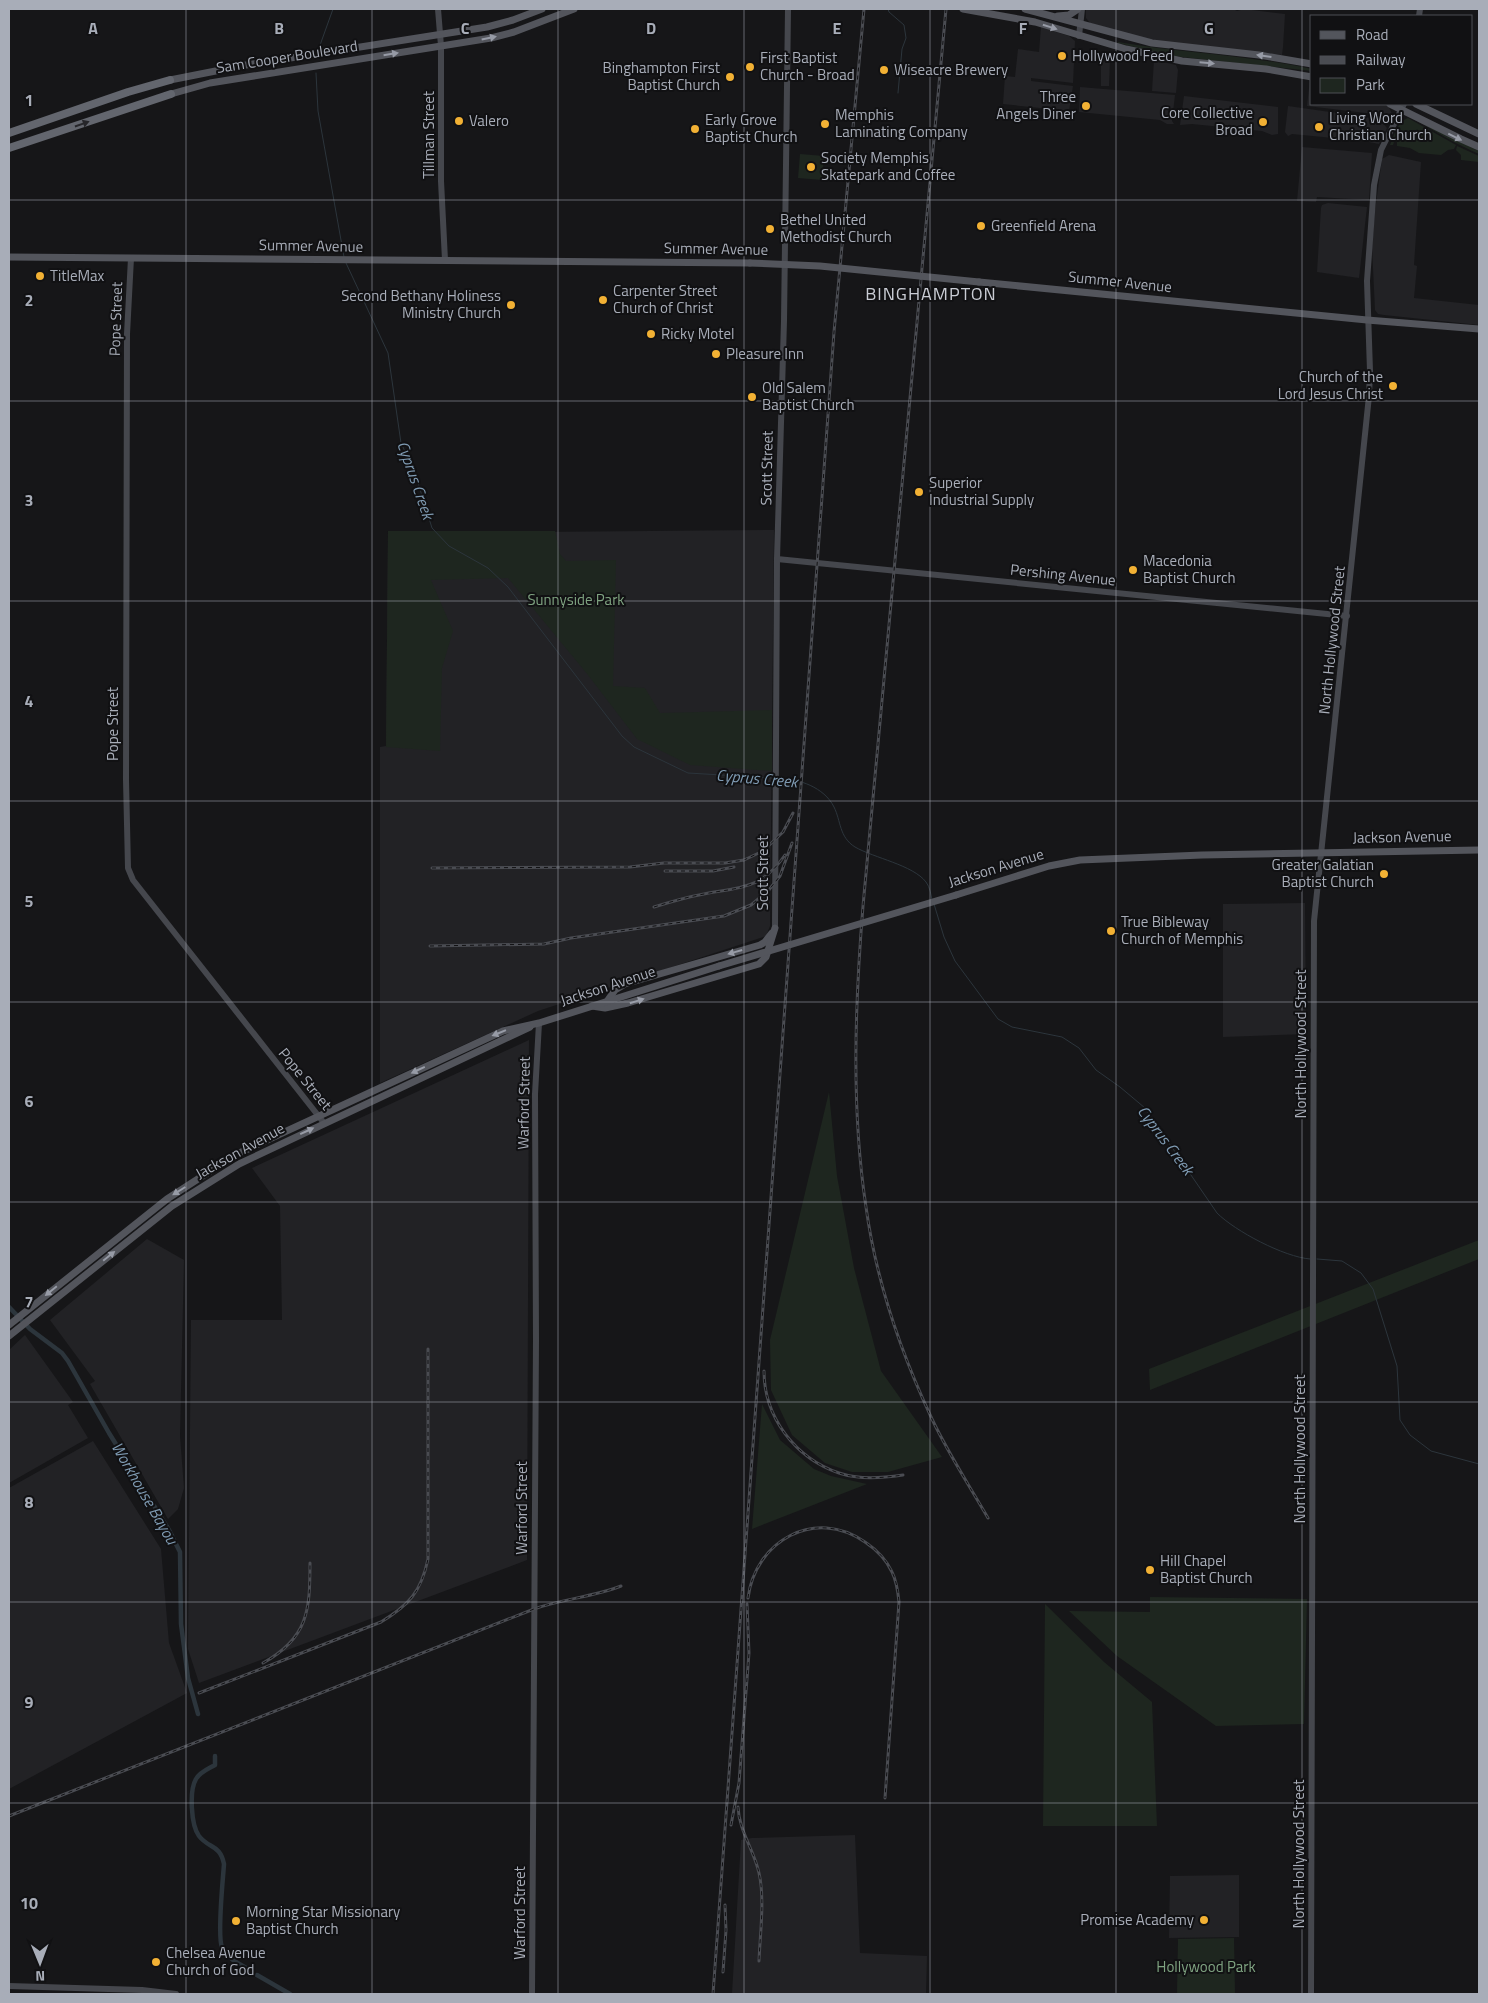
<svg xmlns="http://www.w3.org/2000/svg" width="1488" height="2003" font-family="'Titillium Web',sans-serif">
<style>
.built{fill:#222225}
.green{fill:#1e261f}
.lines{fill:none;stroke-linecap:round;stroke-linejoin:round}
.stream{stroke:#2c353c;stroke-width:1}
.canal{stroke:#2c353c;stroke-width:4.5}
.secondary{stroke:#45474d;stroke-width:6}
.primary{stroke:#53555c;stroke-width:7}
.highway{stroke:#63666e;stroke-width:8}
.rail-casing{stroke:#4a4c52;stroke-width:3}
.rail{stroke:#111113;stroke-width:1;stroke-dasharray:4;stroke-linecap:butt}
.primary-bridge{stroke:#53555c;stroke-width:7}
.oneway{fill:#979ba6}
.oneway2{fill:#26262a}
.grid{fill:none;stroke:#a8adb8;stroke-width:1;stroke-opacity:0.55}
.poi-dot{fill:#f2b134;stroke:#111113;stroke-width:2}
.labels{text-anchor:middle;stroke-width:4;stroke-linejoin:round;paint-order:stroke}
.poi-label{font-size:15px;fill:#a8adb8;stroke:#111113;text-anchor:start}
.street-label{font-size:15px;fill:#a8adb8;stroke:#111113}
.park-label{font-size:15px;fill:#7fa381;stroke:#111113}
.water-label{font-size:16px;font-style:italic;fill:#7f9bb3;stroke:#111113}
.quarter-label{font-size:18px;letter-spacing:1px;fill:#c9ccd4;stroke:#111113}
.grid-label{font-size:16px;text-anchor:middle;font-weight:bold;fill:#a8adb8;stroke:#111113;stroke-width:4;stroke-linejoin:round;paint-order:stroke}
</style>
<rect width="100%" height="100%" fill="#161618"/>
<g class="built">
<path d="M1086 9H1233L1237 11 1244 9 1285 14 1283 47 1282 55 1164 42 1134 36 1090 23 1086 18Z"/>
<path d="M1041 27 1069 36 1075 41 1073 83 1031 78V81L1073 86 1069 111 1003 104 1005 76 1015 77 1018 49 1039 52Z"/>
<path d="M1101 58 1110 59 1109 86H1101Z"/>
<path d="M1154 60 1176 65 1178 70 1176 93 1152 91Z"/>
<path d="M1310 79 1312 80V104H1384L1388 105 1392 114 1389 123 1383 115 1307 106Z"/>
<path d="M1080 87 1175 95 1172 121 1174 124H1167L1160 120 1079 112Z"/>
<path d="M1184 96 1278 107V134L1272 135 1262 131 1192 124 1180 125Z"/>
<path d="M1288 106 1379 119 1387 128 1379 144 1364 141 1292 134 1288 136 1285 132Z"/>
<path d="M1302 147 1372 153 1369 200 1317 197 1316 202 1297 201Z"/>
<path d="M1389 155 1421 162 1414 265 1417 266 1414 298 1479 305V325L1384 315 1378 314 1375 310 1372 247 1375 211 1382 159Z"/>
<path d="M1328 203 1367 207 1359 278 1317 272 1321 208 1322 205Z"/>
<path d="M774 530 770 926 766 936 538 1011 380 1083V747L386 746 388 531 428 533Z"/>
<path d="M1305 903 1306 1034 1223 1037V904Z"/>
<path d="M529 1040 527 1560 199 1683 188 1649 191 1320H282L280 1206 252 1168Z"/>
<path d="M147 1239 184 1260 180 1436 184 1488 178 1509 168 1519 90 1384 95 1381 50 1320Z"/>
<path d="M25 1335 73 1402 68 1405 88 1438 9 1483V1350Z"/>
<path d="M93 1441 161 1549 169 1643 187 1693 9 1789V1488Z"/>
<path d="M855 1835 860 1953 927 1956 926 1994H732L741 1840 752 1838Z"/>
<path d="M1239 1875V1937L1169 1938 1170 1876Z"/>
</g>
<g class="green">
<path d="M1118 42C1183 53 1248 55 1312 69V71L1173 56 1118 43Z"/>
<path d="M1408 118 1456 145 1454 149 1448 150 1441 155 1419 153 1410 148 1397 146V142H1394L1393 145H1390C1394 136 1398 121 1408 118Z"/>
<path d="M1411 118 1479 151V154C1455 144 1434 130 1411 118Z"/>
<path d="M1457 146 1479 156V162L1461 160V155L1456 150Z"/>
<path d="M800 154 824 156 822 180 798 178Z"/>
<path d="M388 531H555L560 554 566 561 616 560 613 686 645 688 660 713 772 710V771L690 765 637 739 588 675 508 578 431 580 453 631 442 668 440 751 386 747Z"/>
<path d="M829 1092 837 1176 854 1268 881 1371 942 1457 888 1472H852L825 1463 792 1435 771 1390 770 1340Z"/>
<path d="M1479 1240V1259L1150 1390 1149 1369Z"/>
<path d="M762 1404 780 1440 814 1469 831 1476 867 1484 752 1529Z"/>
<path d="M1150 1597 1307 1599 1304 1724 1216 1726 1117 1656 1069 1611 1150 1612Z"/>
<path d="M1045 1604 1104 1662 1152 1702 1157 1826H1043Z"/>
<path d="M1234 1938 1235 1994H1177L1178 1939Z"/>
</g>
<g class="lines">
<g class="stream">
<path d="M888 9 889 12 904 25 906 38 902 49 898 93"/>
<path d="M319 48 333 9"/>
<path d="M316 73 318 111 344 257"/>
<path d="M346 263 388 353 401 443 414 470 432 528 449 546 488 568 508 587 622 736 634 747 688 773 772 778"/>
<path d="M779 778C799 779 824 787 834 807 841 821 839 837 855 847 874 858 913 865 926 882 930 887 931 895 932 900"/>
<path d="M934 904 944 937 955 961 998 1019 1012 1027 1062 1037 1079 1048 1096 1070 1120 1087 1145 1108 1217 1213C1235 1231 1284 1257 1310 1259"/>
<path d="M1317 1259 1342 1261 1361 1273 1373 1289 1397 1366 1400 1420 1410 1435 1431 1451 1479 1464"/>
</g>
<g class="canal">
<path d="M9 1307 30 1329 62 1353 68 1361 109 1433 169 1530 180 1552 181 1624 184 1647 188 1678 198 1714"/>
<path d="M215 1756V1765C208 1769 200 1772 196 1779 189 1791 191 1825 199 1836 209 1849 220 1844 224 1864 223 1879 217 1936 222 1947 227 1958 238 1963 248 1969"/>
<path d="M257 1975 290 1994"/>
</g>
<g class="secondary">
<path d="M438 9 441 46V181L445 260"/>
<path d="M1419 16 1420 9"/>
<path d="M1079 36 1082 9"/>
<path d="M131 258 127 334 126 780 128 868 133 880 324 1123"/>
<path d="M777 559 1347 616"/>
<path d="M775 928 777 559 784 321 788 9"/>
<path d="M9 1986 142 1990 176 1994"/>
<path d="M532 1994 536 1340 535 1094 539 1023"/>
<path d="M1311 1994 1314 921 1369 396 1370 371 1367 281 1374 185 1381 150 1404 104"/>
</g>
<g class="primary">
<path d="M963 9 1035 22 1126 49 1182 61 1266 69 1312 77"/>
<path d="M1025 9 1152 43 1259 55 1312 64"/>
<path d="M1058 16 1069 15 1078 9"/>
<path d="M170 80 246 65 487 27 513 20 542 9"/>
<path d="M171 94 210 83 491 38 514 32 574 9"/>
<path d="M1390 104 1461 139 1479 147"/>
<path d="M1416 104 1479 134"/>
<path d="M9 257 750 263"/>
<path d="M979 282 1367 320 1479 329"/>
<path d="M956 895 1049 866 1080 860 1202 855 1479 850"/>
<path d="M608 1000 615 990 625 984 760 945 765 942 772 933"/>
<path d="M592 1006 605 1008 628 1003 759 964 766 957 775 928"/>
<path d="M9 1325 167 1199 235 1155 503 1031 539 1023 719 966"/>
<path d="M9 1336 172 1206 239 1164 530 1027"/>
</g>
<g class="highway">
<path d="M9 133 128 92 170 80"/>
<path d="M9 148 171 94"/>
</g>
<g class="rail-casing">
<g id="rail">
<path d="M946 9 863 906C855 1005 851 1108 866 1207 876 1280 901 1353 932 1419 948 1453 969 1485 988 1518"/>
<path d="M432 868 630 867 664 863H725L744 860 763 851 783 832 793 813"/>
<path d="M665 871H713L734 867"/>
<path d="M654 907C670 902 687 897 704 894 740 887 761 890 785 855"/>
<path d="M430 946 544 944 571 938 724 916 751 905 768 891 780 876 792 843"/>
<path d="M764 1371C764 1417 795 1458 839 1473 860 1480 882 1478 903 1475"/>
<path d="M748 1598C755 1541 815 1507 865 1542 877 1550 886 1559 892 1572 897 1582 898 1592 899 1602L885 1798"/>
<path d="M263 1663C308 1638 310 1611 310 1563"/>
<path d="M199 1693 381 1622C409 1605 421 1592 428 1559V1349"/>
<path d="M738 1807C739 1831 754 1850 759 1873 765 1899 760 1934 759 1961"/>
<path d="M9 1816 534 1609C562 1599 593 1597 621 1586"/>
<path d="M731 1825 739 1783 749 1653 747 1604"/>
<path d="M723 1972 726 1930 725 1905"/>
<path d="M713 1994 834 332 864 9"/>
</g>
</g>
<use href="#rail" class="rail"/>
<g class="primary-bridge">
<path d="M750 263 820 266 979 282"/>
<path d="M719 966 956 895"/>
</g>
</g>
<defs><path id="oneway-solid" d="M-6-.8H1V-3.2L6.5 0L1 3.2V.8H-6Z" transform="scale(1.25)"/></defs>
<g class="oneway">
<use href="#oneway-solid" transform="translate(1050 27) rotate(18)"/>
<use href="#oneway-solid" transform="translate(489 38) rotate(-12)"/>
<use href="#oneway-solid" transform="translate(391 54) rotate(-9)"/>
<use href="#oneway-solid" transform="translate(1264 56) rotate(-172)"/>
<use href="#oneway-solid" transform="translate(1207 63) rotate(5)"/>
<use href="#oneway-solid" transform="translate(1455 137) rotate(26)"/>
<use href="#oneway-solid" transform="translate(735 952) rotate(164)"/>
<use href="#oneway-solid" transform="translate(637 1001) rotate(-17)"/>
<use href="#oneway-solid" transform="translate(499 1033) rotate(158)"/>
<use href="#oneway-solid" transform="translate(418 1070) rotate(155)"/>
<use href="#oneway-solid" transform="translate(307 1131) rotate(-25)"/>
<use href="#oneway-solid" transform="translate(179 1191) rotate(148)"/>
<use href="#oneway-solid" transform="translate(109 1256) rotate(-39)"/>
<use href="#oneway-solid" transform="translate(51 1291) rotate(141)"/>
</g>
<use class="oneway2" href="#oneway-solid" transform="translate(82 124) rotate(-19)"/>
<path class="grid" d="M186 9V1994M372 9V1994M558 9V1994M744 9V1994M930 9V1994M1116 9V1994M1302 9V1994M9 200H1479M9 401H1479M9 601H1479M9 801H1479M9 1002H1479M9 1202H1479M9 1402H1479M9 1602H1479M9 1803H1479"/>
<g class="poi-dot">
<circle cx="1062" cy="56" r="5"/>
<circle cx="750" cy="67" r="5"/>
<circle cx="884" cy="70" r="5"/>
<circle cx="730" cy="77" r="5"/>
<circle cx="1086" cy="106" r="5"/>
<circle cx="459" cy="121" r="5"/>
<circle cx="1263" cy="122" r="5"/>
<circle cx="825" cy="124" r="5"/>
<circle cx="1319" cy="127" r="5"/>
<circle cx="695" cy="129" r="5"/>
<circle cx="811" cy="167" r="5"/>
<circle cx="981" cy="226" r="5"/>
<circle cx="770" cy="229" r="5"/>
<circle cx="40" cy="276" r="5"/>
<circle cx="603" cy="300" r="5"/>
<circle cx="511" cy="305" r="5"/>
<circle cx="651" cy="334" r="5"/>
<circle cx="716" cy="354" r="5"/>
<circle cx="1393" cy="386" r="5"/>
<circle cx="752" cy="397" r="5"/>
<circle cx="919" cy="492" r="5"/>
<circle cx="1133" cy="570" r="5"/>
<circle cx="1384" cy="874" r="5"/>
<circle cx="1111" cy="931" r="5"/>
<circle cx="1150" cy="1570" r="5"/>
<circle cx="1204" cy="1920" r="5"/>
<circle cx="236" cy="1921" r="5"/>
<circle cx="156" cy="1962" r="5"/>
</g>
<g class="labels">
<g class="poi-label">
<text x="1072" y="61">Hollywood Feed</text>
<text x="760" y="63">First Baptist<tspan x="760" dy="17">Church - Broad</tspan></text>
<text x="720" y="73" text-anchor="end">Binghampton First<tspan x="720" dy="17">Baptist Church</tspan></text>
<text x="894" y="75">Wiseacre Brewery</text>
<text x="1076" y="102" text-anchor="end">Three<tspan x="1076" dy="17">Angels Diner</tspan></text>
<text x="1253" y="118" text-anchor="end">Core Collective<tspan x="1253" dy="17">Broad</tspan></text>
<text x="835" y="120">Memphis<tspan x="835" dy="17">Laminating Company</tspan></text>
<text x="1329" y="123">Living Word<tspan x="1329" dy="17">Christian Church</tspan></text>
<text x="705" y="125">Early Grove<tspan x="705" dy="17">Baptist Church</tspan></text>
<text x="469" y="126">Valero</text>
<text x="821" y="163">Society Memphis<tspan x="821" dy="17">Skatepark and Coffee</tspan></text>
<text x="780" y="225">Bethel United<tspan x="780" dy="17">Methodist Church</tspan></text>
<text x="991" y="231">Greenfield Arena</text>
<text x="50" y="281">TitleMax</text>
<text x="613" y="296">Carpenter Street<tspan x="613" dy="17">Church of Christ</tspan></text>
<text x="501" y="301" text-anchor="end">Second Bethany Holiness<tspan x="501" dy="17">Ministry Church</tspan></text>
<text x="661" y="339">Ricky Motel</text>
<text x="726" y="359">Pleasure Inn</text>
<text x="1383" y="382" text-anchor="end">Church of the<tspan x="1383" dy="17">Lord Jesus Christ</tspan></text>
<text x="762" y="393">Old Salem<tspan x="762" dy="17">Baptist Church</tspan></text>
<text x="929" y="488">Superior<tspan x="929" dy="17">Industrial Supply</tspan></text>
<text x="1143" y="566">Macedonia<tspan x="1143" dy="17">Baptist Church</tspan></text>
<text x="1374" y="870" text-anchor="end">Greater Galatian<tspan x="1374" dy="17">Baptist Church</tspan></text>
<text x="1121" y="927">True Bibleway<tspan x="1121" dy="17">Church of Memphis</tspan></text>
<text x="1160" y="1566">Hill Chapel<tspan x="1160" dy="17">Baptist Church</tspan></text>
<text x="246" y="1917">Morning Star Missionary<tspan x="246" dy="17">Baptist Church</tspan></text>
<text x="1194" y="1925" text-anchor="end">Promise Academy</text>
<text x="166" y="1958">Chelsea Avenue<tspan x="166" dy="17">Church of God</tspan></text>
</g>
<g class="street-label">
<text transform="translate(287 57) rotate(-9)" y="5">Sam Cooper Boulevard</text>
<text transform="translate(429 135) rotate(-90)" y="5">Tillman Street</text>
<text transform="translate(311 246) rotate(1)" y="5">Summer Avenue</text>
<text transform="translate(716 249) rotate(1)" y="5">Summer Avenue</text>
<text transform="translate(1120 282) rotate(6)" y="5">Summer Avenue</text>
<text transform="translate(116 319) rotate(-88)" y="5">Pope Street</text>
<text transform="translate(767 468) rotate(-89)" y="5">Scott Street</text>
<text transform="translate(1063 575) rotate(6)" y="5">Pershing Avenue</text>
<text transform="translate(1332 640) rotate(-84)" y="5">North Hollywood Street</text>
<text transform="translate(113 724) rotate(-90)" y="5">Pope Street</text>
<text transform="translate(1402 837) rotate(-1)" y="5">Jackson Avenue</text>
<text transform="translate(996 868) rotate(-17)" y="5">Jackson Avenue</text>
<text transform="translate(763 873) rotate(-90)" y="5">Scott Street</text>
<text transform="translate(608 986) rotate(-18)" y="5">Jackson Avenue</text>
<text transform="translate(1301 1044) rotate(-90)" y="5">North Hollywood Street</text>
<text transform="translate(305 1079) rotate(51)" y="5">Pope Street</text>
<text transform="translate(524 1103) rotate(-89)" y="5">Warford Street</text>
<text transform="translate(240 1151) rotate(-29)" y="5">Jackson Avenue</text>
<text transform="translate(1300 1449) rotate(-90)" y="5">North Hollywood Street</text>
<text transform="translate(522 1508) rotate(-90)" y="5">Warford Street</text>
<text transform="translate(1299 1854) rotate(-90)" y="5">North Hollywood Street</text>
<text transform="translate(520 1913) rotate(-90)" y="5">Warford Street</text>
</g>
<g class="park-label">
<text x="576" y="605">Sunnyside Park</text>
<text x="1206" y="1972">Hollywood Park</text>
</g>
<g class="water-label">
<text transform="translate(416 480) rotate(71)" y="6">Cyprus Creek</text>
<text transform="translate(757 778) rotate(5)" y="6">Cyprus Creek</text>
<text transform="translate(1166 1140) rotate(53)" y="6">Cyprus Creek</text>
<text transform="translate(145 1493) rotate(60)" y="6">Workhouse Bayou</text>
</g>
<g class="quarter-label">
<text x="931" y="300">BINGHAMPTON</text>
</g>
</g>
<g class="grid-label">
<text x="93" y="34">A</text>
<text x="279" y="34">B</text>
<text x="465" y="34">C</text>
<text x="651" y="34">D</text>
<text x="837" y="34">E</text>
<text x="1023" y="34">F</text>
<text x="1209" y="34">G</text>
<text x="29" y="106">1</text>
<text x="29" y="306">2</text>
<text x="29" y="506">3</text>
<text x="29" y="707">4</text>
<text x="29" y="907">5</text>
<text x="29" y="1107">6</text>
<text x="29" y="1308">7</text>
<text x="29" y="1508">8</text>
<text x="29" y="1708">9</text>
<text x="29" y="1909">10</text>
</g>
<rect width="1488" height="2003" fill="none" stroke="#a8adb8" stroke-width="20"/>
<rect x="1310" y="15" width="162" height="90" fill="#111113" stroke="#4d4f55"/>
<rect x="1320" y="31" width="25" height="8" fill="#53555c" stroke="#4d4f55"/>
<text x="1356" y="40" font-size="15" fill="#a8adb8">Road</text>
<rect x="1320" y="56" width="25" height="8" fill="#4a4c52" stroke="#4d4f55"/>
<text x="1356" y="65" font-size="15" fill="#a8adb8">Railway</text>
<rect x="1320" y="78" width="25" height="15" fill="#1e261f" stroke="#4d4f55"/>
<text x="1356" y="90" font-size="15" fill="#a8adb8">Park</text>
<g transform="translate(40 1963) rotate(179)" stroke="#111113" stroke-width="4" paint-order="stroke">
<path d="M0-4L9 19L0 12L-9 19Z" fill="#a8adb8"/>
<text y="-8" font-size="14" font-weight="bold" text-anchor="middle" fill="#a8adb8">N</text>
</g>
</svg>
